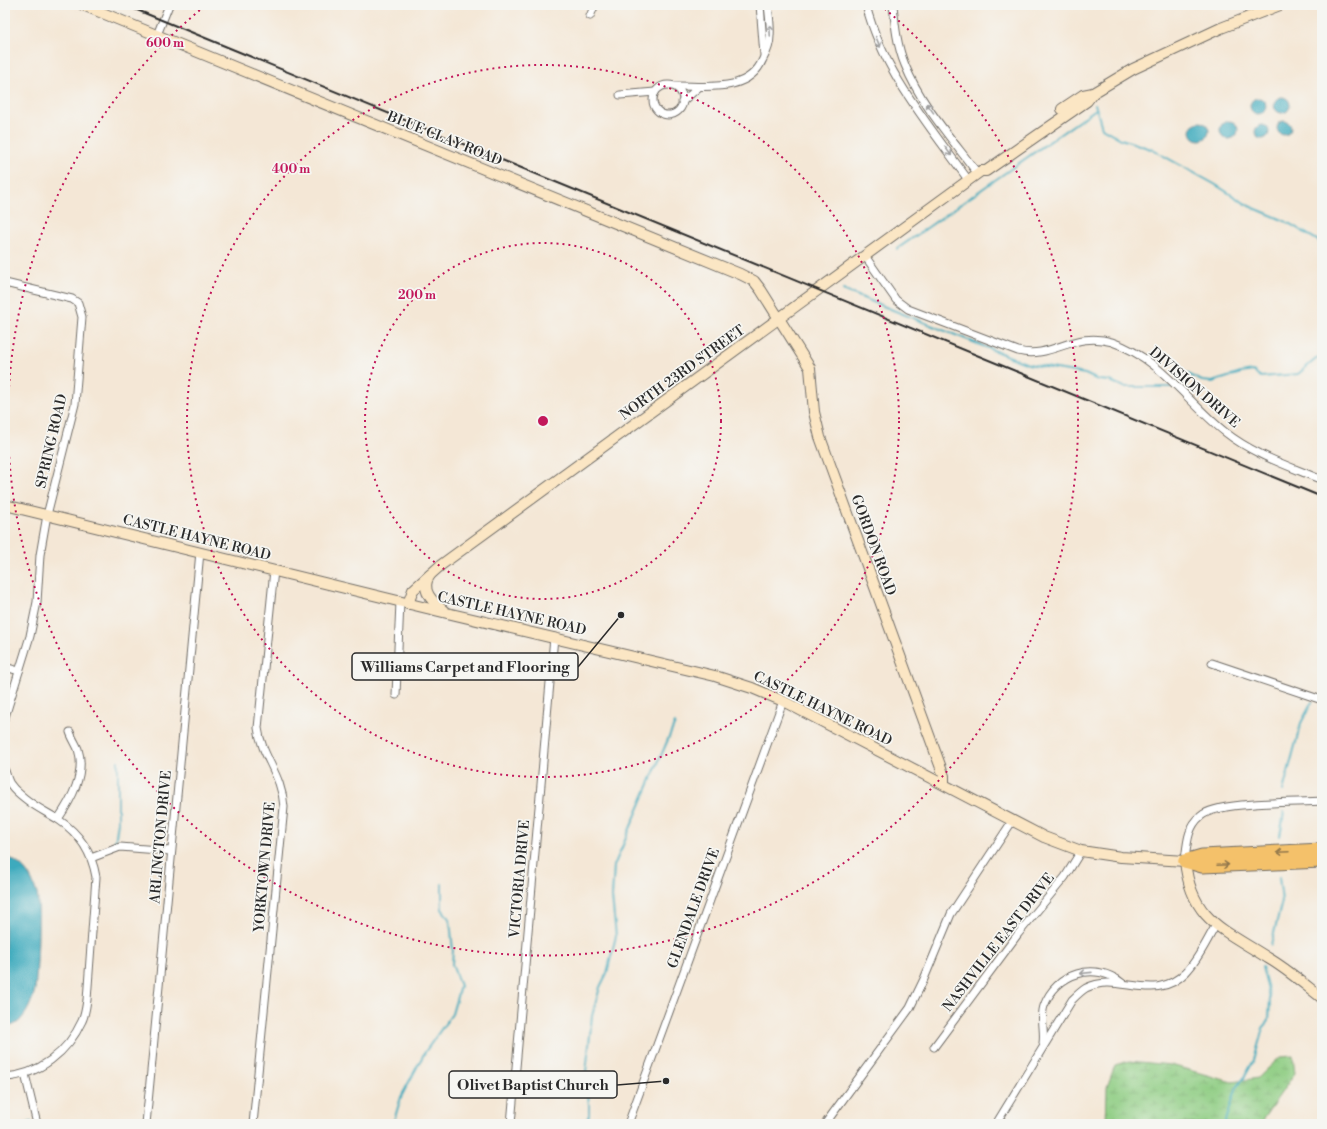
<svg xmlns="http://www.w3.org/2000/svg" width="1327" height="1129" font-family="'Libre Bodoni',serif">
<style>
.wetland{fill:url(#wetland-marsh);stroke:#5d7c57}
.water{fill:#3eaabd;stroke:#346a74}
.lines{fill:none;stroke-linecap:round;stroke-linejoin:round}
.stream{stroke:#3eaabd;stroke-width:2}
.street-casing{stroke:#716d67;stroke-width:9}
.secondary-casing{stroke:#716d67;stroke-width:12}
.highway-casing{stroke:#716d67;stroke-width:15}
.street{stroke:#fff;stroke-width:7}
.secondary{stroke:#fbe6c4;stroke-width:10}
.highway{stroke:#f4c16b;stroke-width:13}
.rail{stroke:#2b2b2b;stroke-width:2}
.oneway{stroke:#a0a0a0}
.oneway2{stroke:#90764b}
.ring{fill:none;stroke:#c2185b;stroke-width:2;stroke-dasharray:2 4}
.labels{text-anchor:middle;stroke-width:3.5;stroke-linejoin:round;paint-order:stroke}
.street-label{font-size:14px;fill:#2b2b2b;stroke:#f6f6f2}
.centre{fill:#c2185b;stroke:#f6f6f2;stroke-width:2}
.ring-label{font-size:12px;text-anchor:middle;font-weight:bold;fill:#c2185b;stroke:#f6f6f2;stroke-width:3.5;stroke-linejoin:round;paint-order:stroke}
.leader{fill:none;stroke:#2b2b2b;stroke-width:1.5}
.callout-dot{fill:#2b2b2b;stroke:#f6f6f2;stroke-width:1.5}
.callout{fill:#f6f6f2;stroke:#2b2b2b;stroke-width:1.5}
.callout-label{font-size:15px;text-anchor:middle;font-weight:bold;fill:#2b2b2b}
</style>
<defs>
<pattern id="wetland-marsh" width="20" height="14" patternUnits="userSpaceOnUse"><rect width="20" height="14" fill="#8fcd83"/><path d="M1 5h8M5 5V1M11 12h8M15 12V8" fill="none" stroke="#7cb071"/></pattern>
</defs>
<rect width="100%" height="100%" fill="#f6f6f2"/>
<filter id="ink" filterUnits="userSpaceOnUse"><feTurbulence type="fractalNoise" baseFrequency=".025" numOctaves="2"/><feDisplacementMap in="SourceGraphic" scale="8" xChannelSelector="R" yChannelSelector="G"/><feConvolveMatrix kernelMatrix="1 2 1 2 8 2 1 2 1" color-interpolation-filters="sRGB"/></filter>
<filter id="wash" filterUnits="userSpaceOnUse"><feTurbulence type="fractalNoise" baseFrequency=".012" numOctaves="4" result="noise"/><feDisplacementMap in="SourceGraphic" scale="16" xChannelSelector="R" yChannelSelector="G"/><feGaussianBlur stdDeviation="0.9" result="paint"/><feColorMatrix in="noise" values="0 0 0 0 0 0 0 0 0 0 0 0 0 0 0 0 0 1.4 0 .05"/><feComposite in="paint" operator="in"/></filter>
<g filter="url(#wash)">
<rect width="100%" height="100%" fill="#f4e7d6"/>
<path class="wetland" d="M1293 1056 1295 1073 1263 1119 1262 1124H1106L1107 1087 1115 1065 1129 1061 1171 1065 1232 1082 1258 1078 1280 1057Z"/>
<g class="water">
<circle cx="1282" cy="105" r="8"/>
<circle cx="1258" cy="106" r="8"/>
<circle cx="1229" cy="130" r="9"/>
<circle cx="1284" cy="128" r="7"/>
<circle cx="1200" cy="131" r="9"/>
<circle cx="1262" cy="132" r="7"/>
<path d="M5 855C24 866 30 872 37 894 40 903 37 977 35 989 33 1001 21 1031 5 1025Z"/>
</g>
<g class="lines">
<g class="stream">
<path d="M1095 104 1102 128 1121 139 1151 149 1216 185 1249 206 1285 221 1317 240 1322 245"/>
<path d="M897 249 1096 109"/>
<path d="M843 290 1028 364 1085 374 1098 380 1110 381 1124 387H1171"/>
<path d="M1177 379 1184 372 1202 381 1212 382 1241 373 1253 371 1261 377 1298 374 1322 354"/>
<path d="M1283 791 1301 723 1312 702"/>
<path d="M1280 836 1284 812"/>
<path d="M115 843 118 822V761"/>
<path d="M1271 945 1282 901 1279 877"/>
<path d="M27 1124 31 1122"/>
<path d="M393 1124 401 1097 425 1052 452 1014 460 986 452 964 453 951 450 920 442 909V884"/>
<path d="M585 1124 589 1115V1105L586 1073 592 1016 600 987 607 973 616 936 612 897 614 866 675 723"/>
<path d="M1225 1124 1237 1086 1244 1078 1254 1060 1263 1028 1269 1021 1270 998 1262 967"/>
</g>
</g>
</g>
<g filter="url(#ink)">
<g class="lines">
<g class="street-casing">
<g id="street">
<path d="M760 5 764 55"/>
<path d="M866 5C883 72 929 125 969 181"/>
<path d="M893 5C895 25 897 46 905 65 921 105 952 139 978 174"/>
<path d="M590 16 595 5"/>
<path d="M157 35 169 5"/>
<circle cx="668" cy="100" r="15"/>
<path d="M672 86C703 85 748 95 763 59 767 52 770 44 770 36 771 26 769 15 768 5"/>
<path d="M620 95 655 92"/>
<path d="M682 102 699 87"/>
<path d="M865 256 896 300 908 309 1018 351C1052 360 1074 330 1112 342 1160 358 1187 402 1225 432 1254 455 1289 466 1322 480"/>
<path d="M5 283 72 299 78 303 82 317 75 404 47 515 40 555 37 602 30 636 5 717"/>
<path d="M1212 663 1322 700"/>
<path d="M5 667 19 671"/>
<path d="M396 695 400 602"/>
<path d="M5 771C7 776 8 782 11 785 15 791 22 796 27 800 37 808 48 813 59 820 80 834 92 853 96 877L87 1000C86 1007 85 1015 82 1021 68 1052 39 1075 5 1077"/>
<path d="M58 819C71 800 86 774 78 749 76 744 72 738 70 732"/>
<path d="M91 858 120 847 171 851"/>
<path d="M1185 861C1187 845 1187 827 1201 816 1218 801 1297 803 1322 801"/>
<path d="M1043 1043C1045 1031 1040 1017 1044 1006 1056 973 1095 961 1122 983"/>
<path d="M934 1047 1018 934 1065 877 1081 851"/>
<path d="M25 1074 37 1124"/>
<path d="M146 1124 200 552"/>
<path d="M253 1124 284 807C282 774 262 758 258 728L274 570"/>
<path d="M511 1124 554 637"/>
<path d="M628 1124 783 701"/>
<path d="M825 1124 910 1008 924 979 951 914 1013 820"/>
<path d="M996 1124 1072 1000C1076 996 1081 991 1086 988 1119 971 1154 1005 1186 972 1199 959 1207 940 1216 925"/>
</g>
</g>
<g class="secondary-casing">
<g id="secondary">
<path d="M83 5 740 274 754 281 761 290 810 368 814 412 820 437 944 776V784"/>
<path d="M1062 109 1083 95 1093 93 1133 69 1221 28 1280 5"/>
<path d="M5 505 447 613 715 676 752 688 783 701 1044 837 1081 851 1121 857 1185 861C1191 920 1223 929 1268 958 1287 969 1304 984 1322 998"/>
<path d="M430 575C419 590 433 602 444 611"/>
<path d="M408 604 413 590 441 565 981 171H986L1087 101 1093 93"/>
</g>
</g>
<g class="highway-casing">
<g id="highway">
<path d="M1185 861 1202 866 1322 861"/>
<path d="M1185 861 1202 856 1322 850"/>
</g>
</g>
<use href="#street" class="street"/>
<use href="#secondary" class="secondary"/>
<use href="#highway" class="highway"/>
<path class="rail" d="M125 5 1322 497"/>
</g>
<defs><path id="oneway-shaft" d="M-6 0H5M1.5-3L5.5 0L1.5 3" fill="none" stroke-width="1.6" stroke-linecap="round" stroke-linejoin="round"/></defs>
<g class="oneway">
<use href="#oneway-shaft" transform="translate(770 31) rotate(-93)"/>
<use href="#oneway-shaft" transform="translate(878 42) rotate(67)"/>
<use href="#oneway-shaft" transform="translate(930 108) rotate(-126)"/>
<use href="#oneway-shaft" transform="translate(948 151) rotate(54)"/>
<use href="#oneway-shaft" transform="translate(1086 973) rotate(174)"/>
</g>
<g class="oneway2">
<use href="#oneway-shaft" transform="translate(1283 852) rotate(177)"/>
<use href="#oneway-shaft" transform="translate(1223 865) rotate(-3)"/>
</g>
</g>
<g class="ring">
<circle cx="543" cy="421" r="178"/>
<circle cx="543" cy="421" r="356"/>
<path d="M880 5A535 535 0 1 1 206 5"/>
</g>
<g class="labels">
<g class="street-label">
<text transform="translate(445 138) rotate(22)" y="5">BLUE CLAY ROAD</text>
<text transform="translate(682 372) rotate(-36)" y="5">NORTH 23RD STREET</text>
<text transform="translate(1195 387) rotate(41)" y="5">DIVISION DRIVE</text>
<text transform="translate(51 441) rotate(-77)" y="5">SPRING ROAD</text>
<text transform="translate(197 537) rotate(14)" y="5">CASTLE HAYNE ROAD</text>
<text transform="translate(874 545) rotate(70)" y="5">GORDON ROAD</text>
<text transform="translate(512 613) rotate(13)" y="5">CASTLE HAYNE ROAD</text>
<text transform="translate(823 708) rotate(26)" y="5">CASTLE HAYNE ROAD</text>
<text transform="translate(160 837) rotate(-85)" y="5">ARLINGTON DRIVE</text>
<text transform="translate(264 867) rotate(-85)" y="5">YORKTOWN DRIVE</text>
<text transform="translate(519 879) rotate(-85)" y="5">VICTORIA DRIVE</text>
<text transform="translate(693 908) rotate(-70)" y="5">GLENDALE DRIVE</text>
<text transform="translate(998 942) rotate(-52)" y="5">NASHVILLE EAST DRIVE</text>
</g>
</g>
<circle cx="543" cy="421" r="6" class="centre"/>
<g class="ring-label">
<text x="165" y="47">600 m</text>
<text x="291" y="173">400 m</text>
<text x="417" y="299">200 m</text>
</g>
<path class="leader" d="M621 615L578 667M666 1081L617 1085"/>
<g class="callout-dot">
<circle cx="621" cy="615" r="4"/>
<circle cx="666" cy="1081" r="4"/>
</g>
<g class="callout">
<rect x="352" y="653" width="226" height="27" rx="4"/>
<rect x="449" y="1071" width="168" height="27" rx="4"/>
</g>
<g class="callout-label">
<text x="465" y="672">Williams Carpet and Flooring</text>
<text x="533" y="1090">Olivet Baptist Church</text>
</g>
<rect width="1327" height="1129" fill="none" stroke="#f6f6f2" stroke-width="20"/>
</svg>
